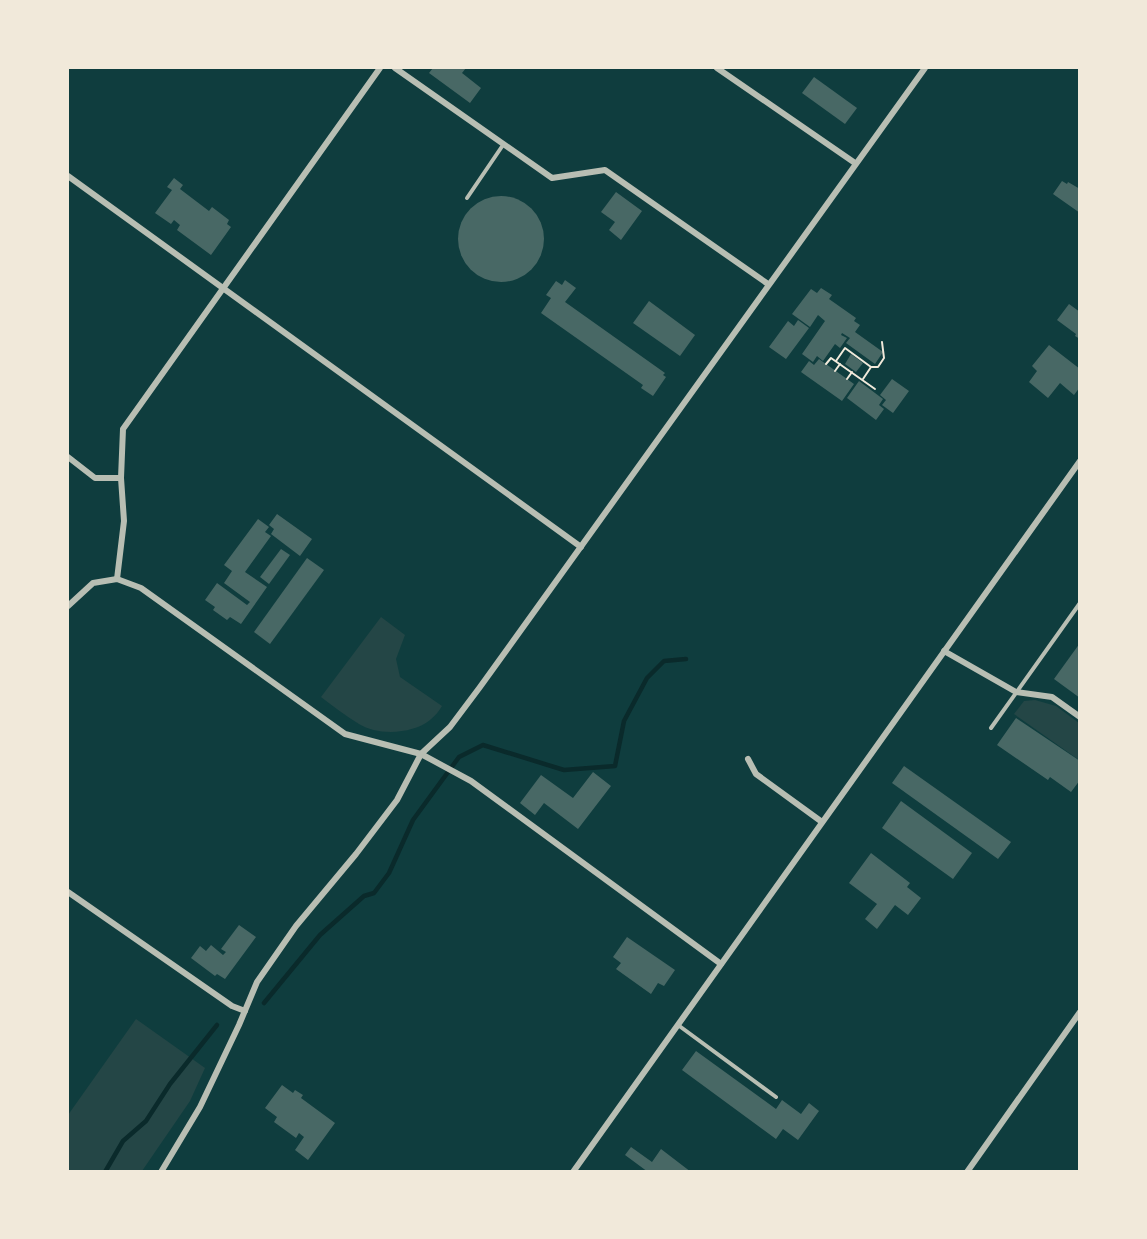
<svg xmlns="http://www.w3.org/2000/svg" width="1147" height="1239" font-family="'Fira Sans',sans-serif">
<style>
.green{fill:#244646}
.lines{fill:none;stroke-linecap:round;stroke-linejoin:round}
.stream{stroke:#0a2a2b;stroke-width:4.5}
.building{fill:#486865}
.path{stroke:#f1e9da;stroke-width:2}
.service{stroke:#b8beb3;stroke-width:4}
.minor{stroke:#b8beb3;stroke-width:6}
</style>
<rect width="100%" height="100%" fill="#0f3d3e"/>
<g class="green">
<path d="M381 617 405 635 396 659 400 677 442 706C439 711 435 716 430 720 413 734 378 736 359 724 346 716 333 706 321 697Z"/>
<path d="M1035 700 1056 706 1079 723V760L1014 714 1024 701Z"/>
<path d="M136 1019 205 1068 190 1101 142 1171H68V1115Z"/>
</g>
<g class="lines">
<g class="stream">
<path d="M264 1003 320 935 364 896 374 893 389 873 413 820 459 757 483 745 564 770 615 766 624 721 647 678 664 661 686 659"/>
<path d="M105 1172 123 1141 146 1121 170 1084 217 1025"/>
</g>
</g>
<g class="building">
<path d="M433 68H466L462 73 481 88 470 103 429 73Z"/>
<path d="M814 77 857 108 845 124 802 93Z"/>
<path d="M174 178 183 185 180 189 209 211 212 207 229 220 227 224 231 227 211 255 177 230 180 225 174 220 171 224 155 213 172 190 167 187Z"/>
<path d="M1062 181 1067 184 1068 182 1080 189V213L1053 194Z"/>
<path d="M616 192 642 211 621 240 609 230 615 222 601 212Z"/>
<circle cx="501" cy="239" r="43"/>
<path d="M565 280 576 288 565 302 665 373 663 375 666 377 653 396 641 388 643 385 541 313 551 298 546 295 556 281 562 285Z"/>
<path d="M821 288 832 295 829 299 856 318 854 321 860 325 855 332 883 352 875 364 846 343 850 338 842 333 841 335 847 338 840 348 835 344 823 361 817 356 813 362 802 354 825 321 818 315 810 327 792 314 811 289 817 293Z"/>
<path d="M649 301 695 335 680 356 633 323Z"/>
<path d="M1069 304 1080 312V339L1075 336 1076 334 1057 320Z"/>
<path d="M798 320 809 328 786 359 769 347 788 321 794 326Z"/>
<path d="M1049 345 1080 369V387L1074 395 1060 383 1048 398 1029 382 1037 371 1032 366Z"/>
<path d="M851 354 863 363 856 372 845 364Z"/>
<path d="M819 359 854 384 842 401 801 372 809 361 814 365Z"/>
<path d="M892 379 909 391 893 413 882 405 886 400 880 395Z"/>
<path d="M859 381 883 399 879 405 884 409 876 420 847 398Z"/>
<path d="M277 514 312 539 300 556 271 534 274 529 269 525Z"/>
<path d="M258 519 269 527 265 532 271 536 245 572 267 587 241 624 230 617 227 620 213 610 215 607 205 600 217 583 247 605 250 602 224 583 232 571 224 565Z"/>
<path d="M281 549 290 555 269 584 260 577Z"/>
<path d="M307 558 324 570 270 644 254 632Z"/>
<path d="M1080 643V698L1054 679Z"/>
<path d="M1016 718 1080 761V780L1071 792 1050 777 1048 780 997 745Z"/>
<path d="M904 766 1011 842 998 859 892 783Z"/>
<path d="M593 772 611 786 578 829 544 803 535 815 520 803 541 775 573 798Z"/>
<path d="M901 801 972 853 953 879 882 828Z"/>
<path d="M871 853 910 883 907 887 921 898 908 915 895 905 877 929 865 919 877 904 849 883Z"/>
<path d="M239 925 256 937 225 979 217 974 215 976 191 958 200 946 206 951 211 945 223 955 226 952 221 949Z"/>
<path d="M627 937 675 970 664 986 658 983 651 994 616 969 621 963 613 957Z"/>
<path d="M696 1051 776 1109 782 1100 801 1114 809 1103 819 1111 798 1140 783 1129 776 1139 682 1070Z"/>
<path d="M282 1085 293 1093 295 1090 303 1095 301 1098 335 1123 308 1160 295 1150 304 1137 299 1133 296 1138 274 1122 277 1117 265 1108Z"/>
<path d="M631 1147 652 1162 661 1149 691 1172H648L625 1155Z"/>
</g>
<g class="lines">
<g class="path">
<path d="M836 361 845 348 871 367"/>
<path d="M826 364 831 358 875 389"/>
<path d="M835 371 840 364"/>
<path d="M847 379 852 372"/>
<path d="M863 379 871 367H878L884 358 882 342"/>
</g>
<g class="service">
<path d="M467 198 503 145"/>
<path d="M991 728 1080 603"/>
<path d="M678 1025 776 1097"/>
</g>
<g class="minor">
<path d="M395 68 552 178 605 170 768 284"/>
<path d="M717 68 855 163"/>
<path d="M68 176 581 547"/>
<path d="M68 457 95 478H121"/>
<path d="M117 579 124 521 121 478 123 429 380 68"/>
<path d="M68 606 93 583 117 579 141 588 345 734 421 754 471 781 721 964"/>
<path d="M944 651 1016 692 1052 697 1080 717"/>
<path d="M748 759 756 774 822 822"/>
<path d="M68 892 232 1006 245 1011"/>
<path d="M161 1172 200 1107 239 1025 257 982 296 926 356 854 397 800 421 754 450 727 480 687 925 68"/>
<path d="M573 1172 1080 461"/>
<path d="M967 1172 1080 1012"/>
</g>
</g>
<rect width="1147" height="1239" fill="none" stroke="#f1e9da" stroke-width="138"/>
</svg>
